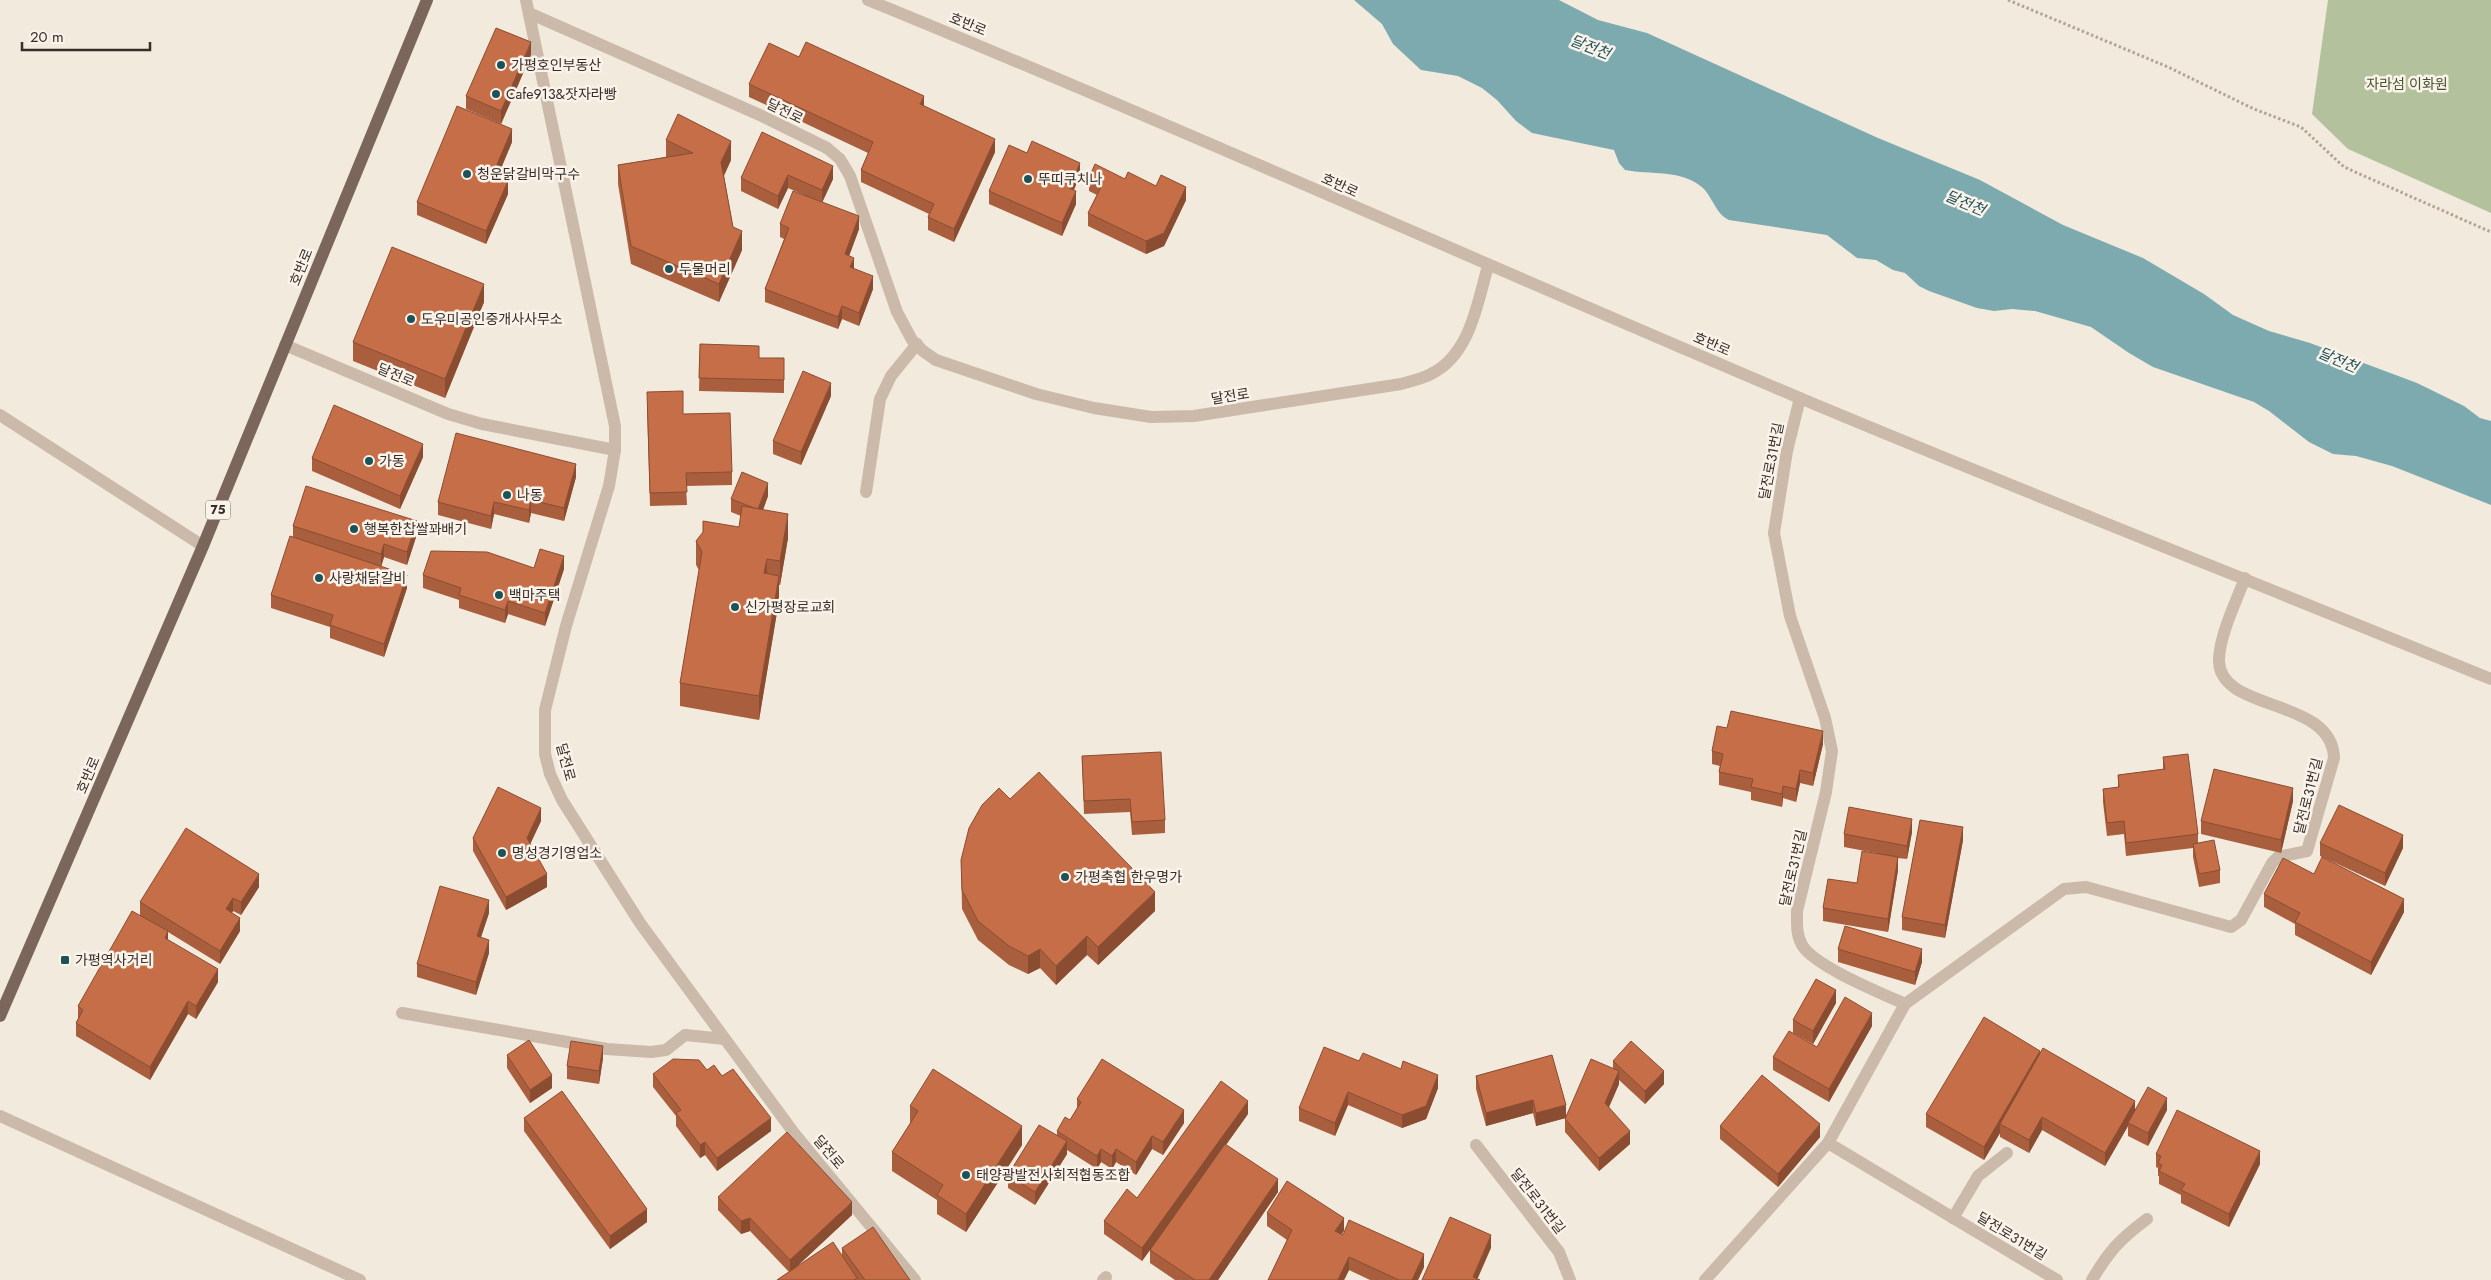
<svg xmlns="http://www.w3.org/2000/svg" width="2491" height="1280" font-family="Jost,'Noto Sans KR',sans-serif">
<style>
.green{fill:#b3c29d}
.water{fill:#7caaaf}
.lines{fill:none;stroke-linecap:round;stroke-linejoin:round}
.path{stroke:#b6a493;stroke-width:3;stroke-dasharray:2.5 2.5;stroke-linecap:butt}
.service{stroke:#cbbaa9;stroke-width:12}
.minor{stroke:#cbbaa9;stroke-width:12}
.primary{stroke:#7a665a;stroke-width:12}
.wall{fill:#a95f3e}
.shaded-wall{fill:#8a4d32}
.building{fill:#c56e48;stroke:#8a4d32}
.poi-dot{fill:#1e5259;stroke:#faf3ea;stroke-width:2}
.labels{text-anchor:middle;stroke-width:5;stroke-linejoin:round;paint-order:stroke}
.shield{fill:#faf3ea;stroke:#726963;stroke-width:1}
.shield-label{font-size:12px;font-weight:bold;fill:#382e29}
.street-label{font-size:14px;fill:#382e29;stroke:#faf3ea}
.poi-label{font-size:14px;fill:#382e29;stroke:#faf3ea;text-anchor:start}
.park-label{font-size:14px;fill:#45562d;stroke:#faf3ea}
.water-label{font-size:15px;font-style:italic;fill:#1e5259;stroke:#faf3ea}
</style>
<rect width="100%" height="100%" fill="#f2eadd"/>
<path class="green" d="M2328 0H2491V213L2348 149 2312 114Z"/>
<path class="water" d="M1354 0H1559L1598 20 1647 33 1878 138 1980 180 2063 225 2143 258 2204 294 2233 315 2269 331 2310 343 2417 383 2464 406 2480 418 2491 421V505L2392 466 2356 456 2333 454 2309 442 2269 411 2254 402 2153 367 2129 353 2091 327 2035 311 2012 309 1994 311 1977 308 1929 291 1919 286 1905 273 1893 270 1876 260 1857 258 1827 235 1729 220C1716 214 1713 198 1703 188 1682 169 1651 175 1625 170L1619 163 1614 150 1532 133 1516 121 1497 100 1482 88 1458 76 1421 70 1393 44 1382 24Z"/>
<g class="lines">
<path class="path" d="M2008 0 2168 67 2254 109 2301 127 2344 167 2491 232"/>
<g class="service">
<path d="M285 345 448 414 482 424 615 450"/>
<path d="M1800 398 1787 451 1774 533 1790 616 1825 718 1832 751 1826 792 1797 911C1797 922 1796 935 1802 945 1814 966 1881 993 1905 1004L2064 889 2086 887 2231 927 2241 920 2272 863 2278 857 2307 851 2334 758C2332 696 2217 713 2219 659 2220 634 2236 602 2245 578"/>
<path d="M0 415 203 546"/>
<path d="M402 1013 607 1049 651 1052 666 1050 685 1035 725 1039"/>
<path d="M1828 1143 2057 1280"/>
<path d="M1476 1145 1559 1252 1570 1280"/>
<path d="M1953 1218 1978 1176 2007 1153"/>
<path d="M1103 1280 1106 1277"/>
<path d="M1705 1280 1828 1143 1905 1004"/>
<path d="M2092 1280C2109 1251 2120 1239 2147 1219"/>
</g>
<g class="minor">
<path d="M526 0 615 426V450L609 486 566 626 545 710V754L550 774 562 800 640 923 794 1133 915 1280"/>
<path d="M868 0C1179 127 1485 265 1795 396 2026 493 2259 584 2491 679"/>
<path d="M529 13 762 116 827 148 840 159 850 176 897 312 912 340 923 351 936 360 1036 394 1094 408 1151 417 1194 416 1401 384C1411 381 1422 379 1431 374 1470 355 1477 304 1488 266"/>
<path d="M866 492 880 399 891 376 917 344"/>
<path d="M0 1116 360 1280"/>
</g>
<path class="primary" d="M0 1016 203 546 427 0"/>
</g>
<g class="wall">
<path d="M531 55 501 124 466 109V96Z"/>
<path d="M799 57 924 106 995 152 954 242 928 230V217L929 214 861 182V170L868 153 749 97V84Z"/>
<path d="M762 132 833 179 822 202 859 229 849 256 854 269 873 289 859 326 842 319 838 329 765 302V289L784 239 780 237V224L804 195 788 188 778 209 741 191V178Z"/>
<path d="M666 140 731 160 724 176 733 227 742 250 719 302 631 264 618 184V165L666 157Z"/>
<path d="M512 142 498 176 508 194 486 244 417 215V202Z"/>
<path d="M1080 175 1074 190 1076 204 1062 236 989 204V191Z"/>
<path d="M1089 178 1125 179 1186 200 1164 246 1146 254 1088 226V213L1097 195 1089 191Z"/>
<path d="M484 302 445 398 353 361V342Z"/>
<path d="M700 344 759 358H784V393L699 391Z"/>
<path d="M831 396 801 465 773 454V441Z"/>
<path d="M647 405 683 414 732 472V485L686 486 687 505 650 506Z"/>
<path d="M423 457 400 509 312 471V458Z"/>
<path d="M576 477 564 521 531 513 529 523 494 514 491 529 438 515V502Z"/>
<path d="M768 496 763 510 788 538 780 585H779V600L759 720 680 706V683L699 570 696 565V541L739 527 741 516 731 512V499Z"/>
<path d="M293 526 417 534 407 565 384 557 381 567 407 588 384 657 330 638V627L271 608V595L293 537Z"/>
<path d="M534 568 564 569 545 626 508 614 505 623 459 608V600L423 588V575Z"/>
<path d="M1727 728 1823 744 1813 786 1800 783 1796 802 1783 798 1782 807 1751 800V792L1719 785V772L1720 766 1712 764V751Z"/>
<path d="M1082 756 1165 820V833L1132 835 1130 812 1084 814Z"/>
<path d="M2163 757 2198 834V843L2220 870V883L2199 887 2193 857V848L2126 856 2124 834 2107 836 2103 802V789L2118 788V775L2163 769Z"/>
<path d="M1010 799 1155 911 1098 965 1087 955 1056 985 1040 968 1028 974 1009 965 978 940 962 909 961 860Z"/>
<path d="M2293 801 2281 853 2201 834V821Z"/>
<path d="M541 821 530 844 547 887 506 910 473 851V838Z"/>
<path d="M1912 832 1907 859 1898 858V870L1888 932 1823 921V908L1857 883 1876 853 1844 847V834Z"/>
<path d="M1963 840 1945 938 1902 930V917Z"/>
<path d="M2320 843 2403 848 2385 886 2320 856Z"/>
<path d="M2314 874 2404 912 2371 975 2295 935V924L2264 907V894Z"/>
<path d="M259 887 241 915 233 911 232 913 240 931 220 964 168 932V940L218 982 196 1019 188 1014 150 1080 76 1036V1023L78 1019V1006L140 915V902Z"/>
<path d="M489 913 481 937 489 953 476 995 417 977V964Z"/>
<path d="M1838 949 1922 962 1915 985 1838 962Z"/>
<path d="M1836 1003 1813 1044 1793 1033V1020Z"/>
<path d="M1872 1026 1829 1102 1773 1070V1057L1817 1047Z"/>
<path d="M2040 1054 2135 1110H2167L2148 1146 2128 1136V1126L2105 1166 2042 1130 2029 1153 2000 1137V1133L1984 1160 1926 1127V1114Z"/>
<path d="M507 1055 552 1088 530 1103 507 1068Z"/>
<path d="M1552 1055 1566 1116 1613 1068V1061L1664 1084 1645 1104 1619 1080V1084L1609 1107 1630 1144 1599 1171 1565 1132V1118L1536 1126 1533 1113 1486 1126 1476 1089V1076Z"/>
<path d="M603 1058 599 1084 567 1079V1066Z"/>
<path d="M1359 1061 1438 1088 1426 1119 1402 1128 1348 1105 1335 1136 1299 1121V1108Z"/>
<path d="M707 1070 722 1076 771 1131 717 1171 705 1155 700 1158 676 1126V1116L653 1087V1074Z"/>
<path d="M1077 1099 1184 1123 1163 1155 1152 1149 1136 1175 1116 1162 1112 1169 1101 1162 1097 1169 1067 1150V1154L1035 1205 1008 1188V1175L1057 1135V1131L1070 1120 1077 1108Z"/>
<path d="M910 1106 1022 1145 966 1232 937 1214V1200L892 1171V1152L910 1124Z"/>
<path d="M1248 1114 1226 1145 1278 1192 1218 1280H1175L1150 1263V1250L1142 1261 1104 1234V1221L1137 1198Z"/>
<path d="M524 1118 647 1222 610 1249 524 1131Z"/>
<path d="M1720 1126 1820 1137 1778 1187 1720 1139Z"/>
<path d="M2156 1154 2260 1164 2229 1227 2181 1203V1195L2159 1184V1176H2158V1168L2156 1167Z"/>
<path d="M718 1197 852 1215 796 1267 842 1256V1248L910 1280H777L789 1272 750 1231 741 1234 718 1210Z"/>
<path d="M1267 1213 1342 1235 1424 1267 1418 1280H1370L1349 1270 1344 1280H1268L1287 1240 1267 1226Z"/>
</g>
<g class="shaded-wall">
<path d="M531 42V55L501 124V111Z"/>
<path d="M924 96V109L920 104Z"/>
<path d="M512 129V142L493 187V174Z"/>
<path d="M995 139V152L954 242V229Z"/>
<path d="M731 141V160L721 181V162Z"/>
<path d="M1080 163V175L1069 201V188Z"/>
<path d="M833 166V179L822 203V190Z"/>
<path d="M788 175V188L778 209V196Z"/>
<path d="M508 181V194L486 244V231Z"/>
<path d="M1186 187V200L1164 246 1146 254V241Z"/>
<path d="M1076 191V204L1062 236V223Z"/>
<path d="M859 216V229L845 267V254Z"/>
<path d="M742 231V250L719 302V284Z"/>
<path d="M854 258V271L850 267Z"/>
<path d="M873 276V289L859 326V313Z"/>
<path d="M484 284V302L445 398V379Z"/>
<path d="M842 306V319L838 329V317Z"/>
<path d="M831 383V396L801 465V452Z"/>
<path d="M423 444V457L400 509V496Z"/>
<path d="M576 464V477L564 521V508Z"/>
<path d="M768 483V496L758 523V510Z"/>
<path d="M531 500V513L529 523V510Z"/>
<path d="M494 502V514L491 529V516Z"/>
<path d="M788 514V538L780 585V561Z"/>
<path d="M417 521V534L407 565V552Z"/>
<path d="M384 544V557L381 567V554Z"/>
<path d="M564 556V569L545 626V613Z"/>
<path d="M767 559V582L764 573Z"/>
<path d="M407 575V588L384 657V644Z"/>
<path d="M779 576V600L759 720V696Z"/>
<path d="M508 601V614L505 623V610Z"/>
<path d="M1823 731V744L1813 786V773Z"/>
<path d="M1800 770V783L1796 802V789Z"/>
<path d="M1783 786V798L1782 807V794Z"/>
<path d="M2293 788V801L2281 853V840Z"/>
<path d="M541 808V821L527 851V838Z"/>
<path d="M1912 819V832L1907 859V846Z"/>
<path d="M1963 827V840L1945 938V925Z"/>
<path d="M2403 835V848L2385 886V873Z"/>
<path d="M1898 857V870L1888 932V919Z"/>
<path d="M259 874V887L241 915V902Z"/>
<path d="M547 874V887L506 910V897Z"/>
<path d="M1155 892V911L1098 965V947Z"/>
<path d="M233 898V911L226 922V909Z"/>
<path d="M2404 899V912L2371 975V962Z"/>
<path d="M489 900V913L477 949V936Z"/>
<path d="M240 918V931L220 964V951Z"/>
<path d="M168 931V944L165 938Z"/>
<path d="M1087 936V955L1056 985V966Z"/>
<path d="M489 940V953L476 995V982Z"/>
<path d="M1040 949V968L1028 974V956Z"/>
<path d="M1922 949V962L1915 985V972Z"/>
<path d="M218 969V982L196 1019V1006Z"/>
<path d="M1836 990V1003L1813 1044V1031Z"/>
<path d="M188 1001V1014L150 1080V1067Z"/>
<path d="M1872 1013V1026L1829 1102V1089Z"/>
<path d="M603 1046V1058L599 1084V1071Z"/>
<path d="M2040 1051V1064L2000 1124V1133L1984 1160V1147Z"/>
<path d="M1619 1071V1084L1605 1116V1103Z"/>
<path d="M1664 1071V1084L1645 1104V1091Z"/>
<path d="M552 1075V1088L530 1103V1090Z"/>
<path d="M1438 1075V1088L1426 1119 1402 1128V1115Z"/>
<path d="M1348 1092V1105L1335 1136V1123Z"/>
<path d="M2167 1098V1110L2148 1146V1133Z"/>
<path d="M1533 1100V1113L1486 1126V1113Z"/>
<path d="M1248 1101V1114L1142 1261V1248Z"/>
<path d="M2135 1101V1114L2128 1123V1126L2105 1166V1153Z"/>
<path d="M1566 1105V1118L1536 1126V1113Z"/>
<path d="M1184 1110V1123L1163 1155V1142Z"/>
<path d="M2042 1117V1130L2029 1153V1140Z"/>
<path d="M771 1118V1131L717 1171V1158Z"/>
<path d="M1820 1124V1137L1778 1187V1174Z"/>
<path d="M1022 1126V1145L966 1232V1214Z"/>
<path d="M1630 1131V1144L1599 1171V1158Z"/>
<path d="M1152 1136V1149L1136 1175V1162Z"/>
<path d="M1067 1141V1154L1035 1205V1192Z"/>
<path d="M705 1142V1155L700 1158V1145Z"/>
<path d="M1101 1149V1162L1097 1169V1156Z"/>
<path d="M1116 1149V1162L1112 1169V1156Z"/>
<path d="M2260 1151V1164L2229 1227V1214Z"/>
<path d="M1278 1179V1192L1218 1280H1209Z"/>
<path d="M852 1202V1215L790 1273V1260Z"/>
<path d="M647 1209V1222L610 1249V1236Z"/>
<path d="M750 1218V1231L741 1234V1221Z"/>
<path d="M1344 1218V1231L1335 1244V1231Z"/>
<path d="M1491 1235V1248L1477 1280 1473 1277Z"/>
<path d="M1424 1254V1267L1418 1280H1412Z"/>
<path d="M1349 1257V1270L1344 1280H1338Z"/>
</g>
<g class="building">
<path d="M496 28 531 42 501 111 466 96Z"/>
<path d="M806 42 924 96 920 104 995 139 954 229 928 217 934 204 861 170 873 142 749 84 769 43 799 57Z"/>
<path d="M457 106 512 129 493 174 508 181 486 231 417 202Z"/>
<path d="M678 114 731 141 721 162 733 227 742 231 719 284 631 246 618 165 693 153 666 140Z"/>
<path d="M762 132 833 166 822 190 788 175 778 196 741 178Z"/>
<path d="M1032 141 1080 163 1069 188 1076 191 1062 223 989 191 1009 145 1027 153Z"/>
<path d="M1095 164 1125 179 1128 172 1156 186 1161 175 1186 187 1164 233 1146 241 1088 213 1102 185 1089 178Z"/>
<path d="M793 191 859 216 845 254 854 258 850 267 873 276 859 313 842 306 838 317 765 289 789 228 780 224Z"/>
<path d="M392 247 484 284 445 379 353 342Z"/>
<path d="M700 344 759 346V358H784V380L699 378Z"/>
<path d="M803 371 831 383 801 452 773 441Z"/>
<path d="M683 391V414L730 413 732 472 686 473 687 492 650 493 647 392Z"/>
<path d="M334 405 423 444 400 496 312 458Z"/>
<path d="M456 433 576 464 564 508 531 500 529 510 494 502 491 516 438 502Z"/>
<path d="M742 472 768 483 758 509 754 508 731 499Z"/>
<path d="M306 486 417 521 407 552 384 544 381 554 293 526Z"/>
<path d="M742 506 788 514 780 561 767 559 764 573 779 576 759 696 680 683 702 552 696 541 703 532V521L739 527Z"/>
<path d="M290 536 407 575 384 644 330 625 333 615 271 595Z"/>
<path d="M540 549 564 556 545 613 508 601 505 610 459 595 461 588 423 575 431 551 487 552 534 568Z"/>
<path d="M1731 711 1823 731 1813 773 1800 770 1796 789 1783 786 1782 794 1751 787 1753 779 1719 772 1723 754 1712 751 1717 726 1727 728Z"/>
<path d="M1161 752 1165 820 1132 822 1130 799 1084 801 1082 756Z"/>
<path d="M2188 754 2198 834 2126 843 2124 821 2107 823 2103 789 2119 787 2118 775 2165 769 2163 757Z"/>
<path d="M2214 769 2293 788 2281 840 2201 821Z"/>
<path d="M1039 772 1155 892 1098 947 1087 936 1056 966 1040 949 1028 956 1009 946 978 921 962 890 961 860 969 828 982 805 999 788 1010 799Z"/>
<path d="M498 787 541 808 527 838 547 874 506 897 473 838Z"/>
<path d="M2339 805 2403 835 2385 873 2320 843Z"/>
<path d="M1849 807 1912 819 1907 846 1844 834Z"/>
<path d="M1920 820 1963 827 1945 925 1902 917Z"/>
<path d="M186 828 259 874 241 902 233 898 226 909 240 918 220 951 140 902Z"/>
<path d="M2214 840 2220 870 2199 874 2193 844Z"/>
<path d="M1862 851 1898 857 1888 919 1823 908 1828 879 1857 883Z"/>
<path d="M2322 857 2404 899 2371 962 2295 922 2300 913 2264 894 2283 858 2314 874Z"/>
<path d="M440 886 489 900 477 936 489 940 476 982 417 964Z"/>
<path d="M132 911 168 931 165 938 218 969 196 1006 188 1001 150 1067 76 1023 83 1010 78 1006Z"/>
<path d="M1845 926 1922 949 1915 972 1838 949Z"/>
<path d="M1816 979 1836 990 1813 1031 1793 1020Z"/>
<path d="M1845 997 1872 1013 1829 1089 1773 1057 1789 1031 1817 1047Z"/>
<path d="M1984 1017 2040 1051 1984 1147 1926 1114Z"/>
<path d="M529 1040 552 1075 530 1090 507 1055Z"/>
<path d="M571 1041 603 1046 599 1071 567 1066Z"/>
<path d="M1631 1041 1664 1071 1645 1091 1613 1061Z"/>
<path d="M1324 1047 1359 1061 1363 1053 1401 1069 1403 1061 1438 1075 1426 1106 1402 1115 1348 1092 1335 1123 1299 1108Z"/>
<path d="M2043 1048 2135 1101 2105 1153 2042 1117 2029 1140 2000 1124Z"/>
<path d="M1552 1055 1566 1105 1536 1113 1533 1100 1486 1113 1476 1076Z"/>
<path d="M673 1059 699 1060 707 1070 714 1065 722 1076 733 1069 771 1118 717 1158 705 1142 700 1145 676 1113 681 1110 653 1074Z"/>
<path d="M1102 1059 1184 1110 1163 1142 1152 1136 1136 1162 1116 1149 1112 1156 1101 1149 1097 1156 1057 1131 1065 1117 1070 1120 1081 1102 1077 1099Z"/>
<path d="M1591 1059 1619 1071 1605 1103 1630 1131 1599 1158 1565 1119Z"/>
<path d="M933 1069 1022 1126 966 1214 937 1195 943 1185 892 1152 918 1111 910 1106Z"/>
<path d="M1762 1075 1820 1124 1778 1174 1720 1126Z"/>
<path d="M1221 1081 1248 1101 1142 1248 1104 1221 1127 1189 1137 1198Z"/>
<path d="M2148 1087 2167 1098 2148 1133 2128 1123Z"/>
<path d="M562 1091 647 1209 610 1236 524 1118Z"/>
<path d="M2177 1110 2260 1151 2229 1214 2181 1190 2185 1184 2159 1171 2162 1165 2158 1163 2161 1156 2156 1154Z"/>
<path d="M1039 1125 1067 1141 1035 1192 1008 1175Z"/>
<path d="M787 1132 852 1202 790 1260 750 1218 741 1221 718 1197Z"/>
<path d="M1225 1144 1278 1179 1209 1280H1195L1150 1250Z"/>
<path d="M1287 1181 1344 1218 1335 1231 1343 1235 1349 1220 1424 1254 1412 1280H1399L1349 1257 1338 1280H1268L1292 1230 1267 1213Z"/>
<path d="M1450 1217 1491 1235 1473 1277 1480 1280H1422Z"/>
<path d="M873 1227 910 1280H865L842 1248Z"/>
<path d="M833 1242 857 1278 854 1280H777Z"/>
</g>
<g class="poi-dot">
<circle cx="501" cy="65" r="5"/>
<circle cx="496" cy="94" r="5"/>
<circle cx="467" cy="174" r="5"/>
<circle cx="1028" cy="179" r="5"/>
<circle cx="669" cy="269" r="5"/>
<circle cx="411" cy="319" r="5"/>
<circle cx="369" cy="461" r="5"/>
<circle cx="507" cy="495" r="5"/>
<circle cx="354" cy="529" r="5"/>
<circle cx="319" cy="578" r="5"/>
<circle cx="499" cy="595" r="5"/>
<circle cx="735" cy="607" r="5"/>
<circle cx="502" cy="853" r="5"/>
<circle cx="1065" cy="877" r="5"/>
<rect x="60" y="955" width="10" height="10" rx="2.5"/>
<circle cx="966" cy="1175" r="5"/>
</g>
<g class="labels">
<rect class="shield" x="205.5" y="500.5" width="25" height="19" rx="4"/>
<g class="shield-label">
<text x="218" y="514">75</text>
</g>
<g class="street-label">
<text transform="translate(968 24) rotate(22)" y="5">호반로</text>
<text transform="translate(785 111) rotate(26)" y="5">달전로</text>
<text transform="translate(1340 185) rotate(24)" y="5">호반로</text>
<text transform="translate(301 267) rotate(-68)" y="5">호반로</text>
<text transform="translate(1712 344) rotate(23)" y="5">호반로</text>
<text transform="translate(396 375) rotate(23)" y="5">달전로</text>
<text transform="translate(1230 396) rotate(-9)" y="5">달전로</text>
<text transform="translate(1771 461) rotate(-79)" y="5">달전로31번길</text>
<text transform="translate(566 762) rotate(75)" y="5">달전로</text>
<text transform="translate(88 775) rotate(-67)" y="5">호반로</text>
<text transform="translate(2308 796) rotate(-76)" y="5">달전로31번길</text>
<text transform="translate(1793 868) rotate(-77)" y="5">달전로31번길</text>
<text transform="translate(829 1152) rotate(50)" y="5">달전로</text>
<text transform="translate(1538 1201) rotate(52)" y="5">달전로31번길</text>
<text transform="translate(2012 1236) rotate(31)" y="5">달전로31번길</text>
</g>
<g class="poi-label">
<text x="511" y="70">가평호인부동산</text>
<text x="506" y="99">Cafe913&amp;잣자라빵</text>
<text x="477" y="179">청운닭갈비막구수</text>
<text x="1038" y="184">뚜띠쿠치나</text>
<text x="679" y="274">두물머리</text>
<text x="421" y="324">도우미공인중개사사무소</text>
<text x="379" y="466">가동</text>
<text x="517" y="500">나동</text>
<text x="364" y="534">행복한찹쌀꽈배기</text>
<text x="329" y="583">사랑채닭갈비</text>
<text x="509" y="600">백마주택</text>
<text x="745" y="612">신가평장로교회</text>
<text x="512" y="858">명성경기영업소</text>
<text x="1075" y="882">가평축협 한우명가</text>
<text x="75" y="965">가평역사거리</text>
<text x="976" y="1180">태양광발전사회적협동조합</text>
</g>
<g class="park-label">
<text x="2407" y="89">자라섬 이화원</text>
</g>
<g class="water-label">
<text transform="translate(1590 47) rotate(21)" y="5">달전천</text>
<text transform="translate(1965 203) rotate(23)" y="5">달전천</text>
<text transform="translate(2338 360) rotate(23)" y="5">달전천</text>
</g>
</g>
<path d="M22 42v8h128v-8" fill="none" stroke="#382e29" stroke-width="2.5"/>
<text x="30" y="42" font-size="15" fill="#382e29" stroke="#faf3ea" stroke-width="4" paint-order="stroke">20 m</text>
</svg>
